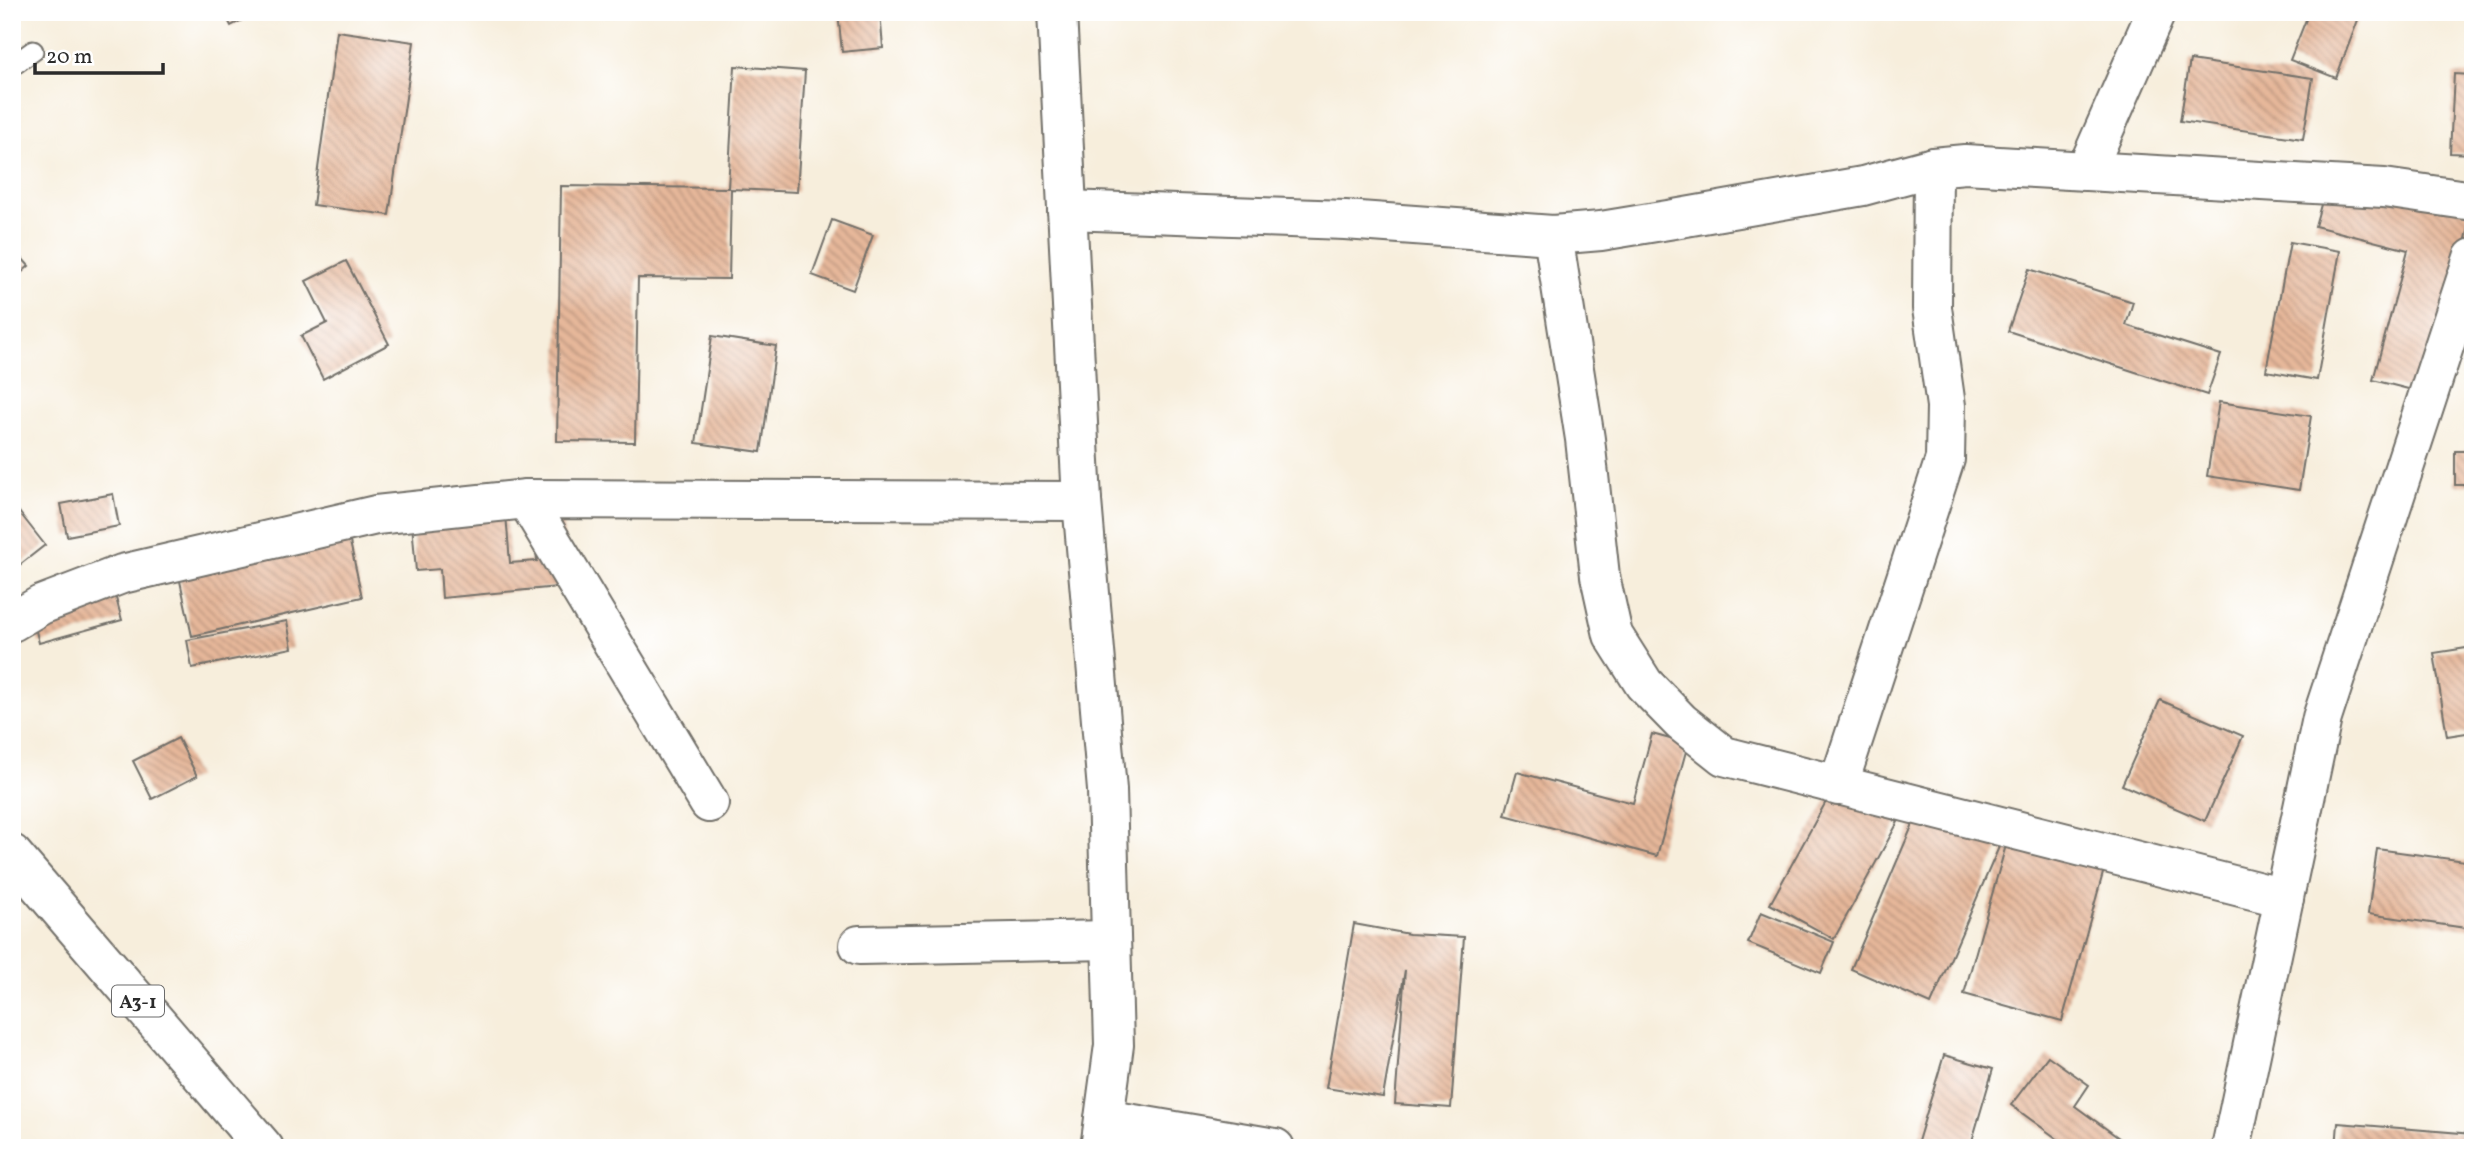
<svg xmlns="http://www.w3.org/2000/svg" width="2485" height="1160" font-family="Vollkorn,serif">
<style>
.building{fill:url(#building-back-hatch)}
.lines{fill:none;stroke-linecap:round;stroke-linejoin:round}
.service-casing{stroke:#726f69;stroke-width:23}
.minor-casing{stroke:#726f69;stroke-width:42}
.trunk-casing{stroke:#726f69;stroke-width:42}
.service{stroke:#fff;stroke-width:19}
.minor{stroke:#fff;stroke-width:38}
.trunk{stroke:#fff;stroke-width:38}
.labels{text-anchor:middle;stroke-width:5;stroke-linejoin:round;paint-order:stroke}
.shield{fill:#fff;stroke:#6b6b6b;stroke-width:2}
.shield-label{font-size:19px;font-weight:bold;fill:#2b2b2b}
</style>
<defs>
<pattern id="building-back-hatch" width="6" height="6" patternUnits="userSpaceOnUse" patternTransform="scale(1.75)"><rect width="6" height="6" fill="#e6b79a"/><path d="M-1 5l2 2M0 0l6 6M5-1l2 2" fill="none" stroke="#bb957e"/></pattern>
</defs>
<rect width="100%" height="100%" fill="#fff"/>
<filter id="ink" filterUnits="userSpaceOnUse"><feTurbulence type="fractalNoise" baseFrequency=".0143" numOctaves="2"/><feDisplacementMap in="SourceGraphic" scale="14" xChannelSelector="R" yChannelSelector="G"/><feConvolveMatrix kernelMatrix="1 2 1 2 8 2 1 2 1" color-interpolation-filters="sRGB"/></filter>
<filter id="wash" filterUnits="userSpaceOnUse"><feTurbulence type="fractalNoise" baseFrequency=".00686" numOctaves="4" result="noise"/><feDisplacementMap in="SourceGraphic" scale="28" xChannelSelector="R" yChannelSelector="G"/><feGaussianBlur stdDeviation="1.57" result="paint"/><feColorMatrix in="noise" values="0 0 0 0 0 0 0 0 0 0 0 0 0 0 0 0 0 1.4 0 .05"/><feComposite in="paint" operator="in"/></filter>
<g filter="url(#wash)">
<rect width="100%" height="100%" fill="#f7eedc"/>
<g id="blocks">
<g class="building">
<path d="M224 12H257L231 26Z"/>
<path d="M838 12H880L883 48 842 52Z"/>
<path d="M2309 12H2361L2336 78 2290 60Z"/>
<path d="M337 31 414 42 389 215 313 205Z"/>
<path d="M2190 60 2313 78 2303 139 2180 121Z"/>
<path d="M735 66 805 71 797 192 731 189 729 279 638 278 635 442 557 441 561 186 728 188Z"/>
<path d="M2454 74 2473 75V154L2450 153Z"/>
<path d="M2329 176 2473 213 2424 393 2373 380 2408 250 2315 226Z"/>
<path d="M832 220 873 235 853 290 812 275Z"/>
<path d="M2290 242 2340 251 2317 380 2266 371Z"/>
<path d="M12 247 29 266 12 281Z"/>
<path d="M346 261 389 344 323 379 301 336 327 323 306 281Z"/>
<path d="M2029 269 2133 302 2126 325 2221 355 2207 395 2008 331Z"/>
<path d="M712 336 776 346 761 452 696 443Z"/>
<path d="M2219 402 2311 416 2299 490 2207 476Z"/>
<rect x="2455" y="451" width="18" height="34"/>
<path d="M113 494 119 526 67 536 61 504Z"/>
<path d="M505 502 510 563 537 561 532 508 561 505 568 586 442 598 440 569 416 571 411 512Z"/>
<path d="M12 503 45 545 12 571Z"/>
<path d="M345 519 362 597 192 636 175 558Z"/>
<path d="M111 580 122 620 39 643 29 603Z"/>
<path d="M287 621 292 648 192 668 187 640Z"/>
<path d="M2473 647V732L2447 736 2434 653Z"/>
<path d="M2160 700 2243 736 2205 821 2122 785Z"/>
<path d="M1652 734 1688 744 1657 856 1505 815 1517 772 1633 803Z"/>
<path d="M178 738 197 776 152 799 133 761Z"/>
<path d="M1834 787 1898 822 1834 939 1770 904Z"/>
<path d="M1921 805 2002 840 1931 1004 1851 969Z"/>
<path d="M2008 838 2105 866 2062 1021 1964 994Z"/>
<path d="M2377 849 2473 862V929L2368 914Z"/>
<path d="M1761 912 1834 942 1821 973 1748 943Z"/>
<path d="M1354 924 1409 934 1464 937 1451 1108 1395 1104 1405 970 1383 1097 1326 1088Z"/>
<path d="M1944 1055 1993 1069 1970 1148H1916Z"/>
<path d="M2048 1056 2089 1085 2075 1106 2123 1141 2118 1148H2060L2063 1143 2011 1105Z"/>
<path d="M2338 1123 2473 1134V1148H2336Z"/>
</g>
</g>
</g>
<g filter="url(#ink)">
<use href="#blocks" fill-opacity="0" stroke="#726f69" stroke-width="2"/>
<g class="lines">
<g class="service-casing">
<path id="service" d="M12 66 33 51"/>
</g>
<g class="minor-casing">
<g id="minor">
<path d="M1057 12 1082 501 1107 790 1114 1045 1100 1148"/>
<path d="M2086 171 2156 12"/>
<path d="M1067 210 1345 220 1553 235 1601 231 1674 219 1863 186 1933 167 1965 164 2384 188 2473 201"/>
<path d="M1553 235 1585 439 1600 576 1613 635 1644 684 1681 722 1724 756 2284 898"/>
<path d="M526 499 709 803"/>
<path d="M12 622 41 605 122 574 376 515 526 499 1082 501"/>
<path d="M1838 786 1945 459 1946 406 1932 308 1933 167"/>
<path d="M859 945 1111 940"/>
<path d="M1104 1119 1275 1148"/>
<path d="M2231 1148 2322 718 2473 258"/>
</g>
</g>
<g class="trunk-casing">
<path id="trunk" d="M12 854 264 1148"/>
</g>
<use href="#service" class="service"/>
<use href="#minor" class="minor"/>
<use href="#trunk" class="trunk"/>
</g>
</g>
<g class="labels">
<rect class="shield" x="112" y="985.5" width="52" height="31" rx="5"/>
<g class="shield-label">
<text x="138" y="1008">A3-1</text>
</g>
</g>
<rect width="2485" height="1160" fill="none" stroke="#fff" stroke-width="42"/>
<path d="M35 63v10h128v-10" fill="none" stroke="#2b2b2b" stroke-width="3.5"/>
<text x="46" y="63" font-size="21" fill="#2b2b2b" stroke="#ffffff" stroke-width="5" paint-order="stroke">20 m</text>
</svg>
